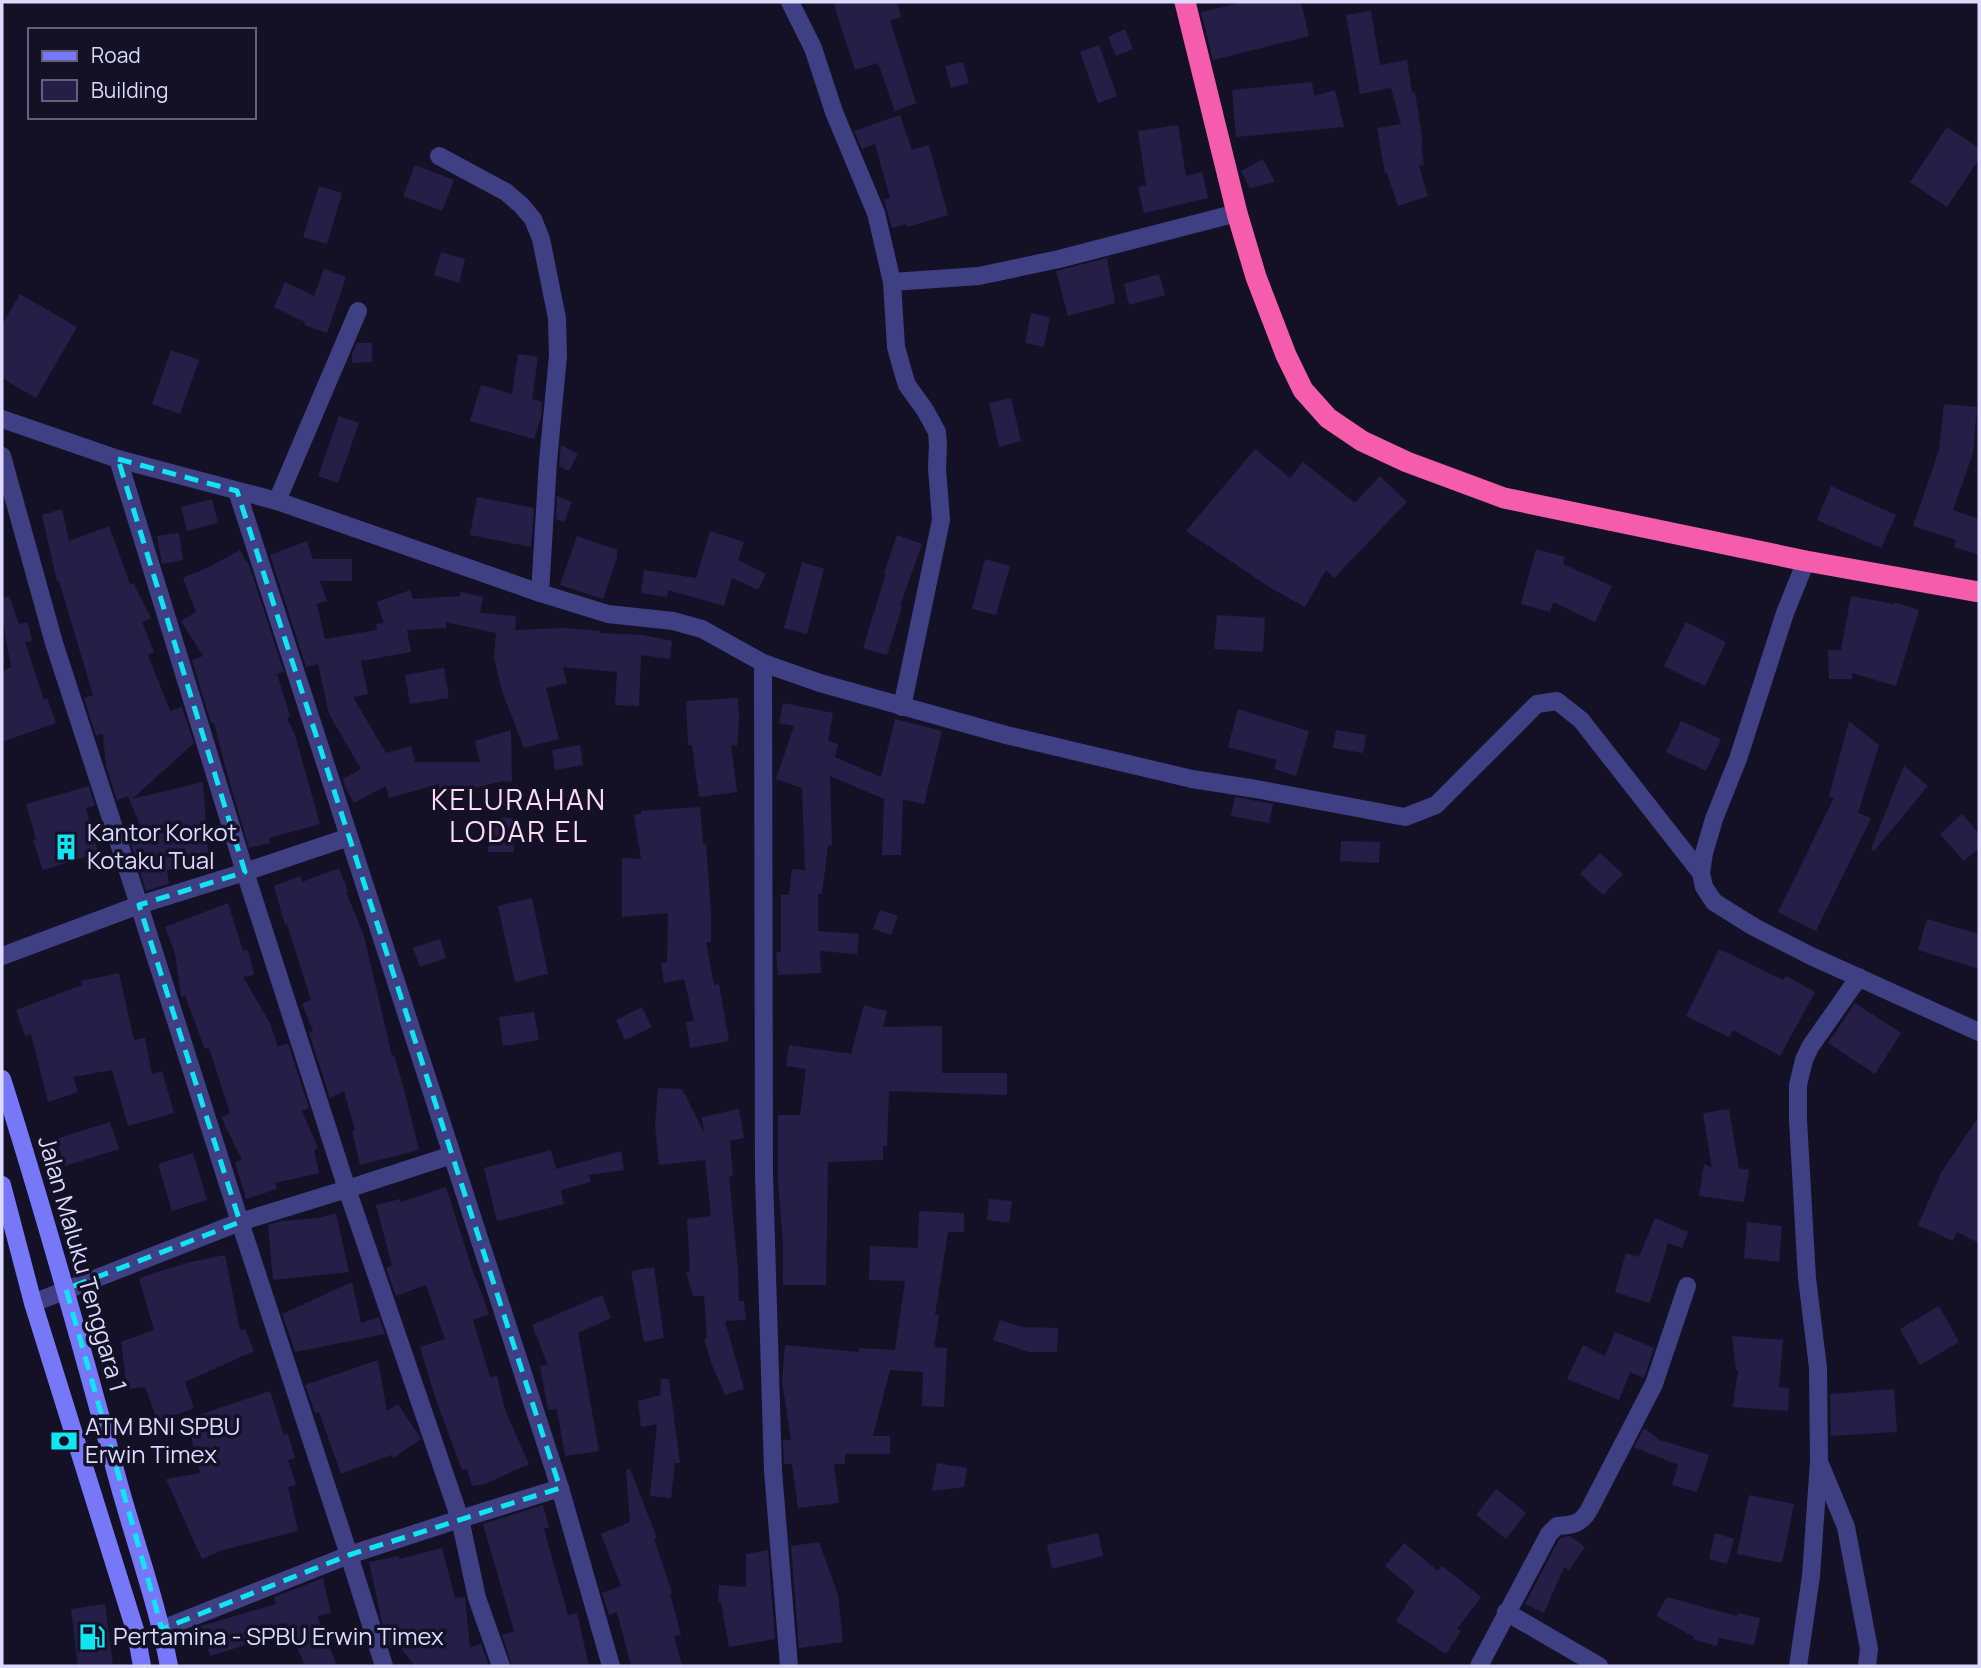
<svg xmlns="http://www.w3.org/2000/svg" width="1981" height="1668" font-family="Manrope,sans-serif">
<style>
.building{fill:#251e47}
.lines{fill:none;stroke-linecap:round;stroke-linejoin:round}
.street{stroke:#3f3f84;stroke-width:18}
.secondary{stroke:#7678f7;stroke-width:18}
.highway{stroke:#f65cac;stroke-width:21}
.marked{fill:none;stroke:#11e5f2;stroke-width:5;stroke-dasharray:14 9;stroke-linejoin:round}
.labels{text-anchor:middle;stroke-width:7;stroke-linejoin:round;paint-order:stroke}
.poi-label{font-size:24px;fill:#dcdafd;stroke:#141127;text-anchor:start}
.street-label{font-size:24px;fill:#dcdafd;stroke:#141127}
.quarter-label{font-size:28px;letter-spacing:2px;fill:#fddcf2;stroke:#141127}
</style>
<rect width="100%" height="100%" fill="#141127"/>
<g class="building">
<path d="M833 2H897L901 17 890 20 916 103 895 111 878 63 855 70Z"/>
<path d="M1244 2H1301L1309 36 1213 60 1201 12Z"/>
<path d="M1371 11 1380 65 1407 60 1412 93 1415 92 1423 143H1421L1424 165 1419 166 1428 196 1398 206 1387 173H1385L1377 128 1401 124 1391 88 1360 94 1346 15Z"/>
<path d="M1125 29 1133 49 1116 56 1108 37Z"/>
<path d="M1099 45 1117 96 1098 103 1080 52Z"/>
<path d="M963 62 969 83 951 88 945 66Z"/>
<path d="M1312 82 1314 96 1335 90 1344 127 1236 137 1232 90Z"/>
<path d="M900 115 912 150 929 145 948 215 907 227 906 224 892 228 884 200 890 198 875 144 862 149 854 131Z"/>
<path d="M1178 125 1186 176 1202 172 1208 198 1144 213 1138 187 1146 185 1138 131Z"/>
<path d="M1947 127 1979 148V159L1947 207 1910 182Z"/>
<path d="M1263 159 1275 182 1250 188 1241 171Z"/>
<path d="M415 165 454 180 442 211 403 196Z"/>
<path d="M319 186 342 193 327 244 303 237Z"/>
<path d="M441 252 465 259 459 283 434 275Z"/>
<path d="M1107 258 1115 303 1068 316 1056 271Z"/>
<path d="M324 269 346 277 327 333 304 325 305 322 274 307 285 282 314 296Z"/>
<path d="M1159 274 1165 295 1129 305 1124 284Z"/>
<path d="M20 294 77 327 36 398 2 378V325Z"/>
<path d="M1031 313 1050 317 1044 347 1025 343Z"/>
<path d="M357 343H372V362L352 363V354Z"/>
<path d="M171 350 199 360 180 414 152 404Z"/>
<path d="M518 354 538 357 532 399 542 402 541 417 534 439 470 421 481 385 512 394Z"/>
<path d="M1011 398 1021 441 999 447 989 403Z"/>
<path d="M1944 404 1977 407 1973 453 1953 510 1979 519V555L1954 547 1956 540 1913 526 1939 450Z"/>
<path d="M339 416 359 423 338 483 318 476Z"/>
<path d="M561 445 578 454 569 471 559 466Z"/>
<path d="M1255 449 1290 478 1303 462 1355 503 1380 476 1407 502 1334 578 1326 570 1305 607 1274 590 1186 531Z"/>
<path d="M1831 486 1896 515 1881 548 1817 520Z"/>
<path d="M557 496 572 502 564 522 556 519Z"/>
<path d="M477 497 534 508 531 547 470 535Z"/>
<path d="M212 499 218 523 187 531 181 507Z"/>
<path d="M62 509 69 541 109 526 130 584 133 583 151 618 142 622 154 652 148 655 170 711 182 707 194 743 132 799 203 782 209 867 167 870 169 884 146 891 129 838 144 835 128 796 117 800 106 766 103 734 96 736 84 698 93 695 59 581H57L42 515Z"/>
<path d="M710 531 744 542 738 560 766 574 758 590 732 578 724 606 668 590 667 597 641 593 644 570 696 578Z"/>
<path d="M179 533 183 560 162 564 157 536Z"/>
<path d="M897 535 922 544 900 606 902 607 887 655 863 648 886 574 884 573Z"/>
<path d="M577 536 617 550V557L603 599 560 585Z"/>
<path d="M307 541 313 559H352V581H320L327 601 317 604 325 639 377 630 376 624 384 623 377 602 410 590 413 599 460 596 461 592 483 597 480 613 516 616 515 630 564 628 600 631V633L642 635 672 641 670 659 641 655 639 706 615 705 617 672 563 667 567 683 546 688 559 739 524 748 502 691 494 658 496 633 446 622V628L407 630 411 652 361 661 368 694 353 697 386 753 411 746 415 762H480L475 741 511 730 512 782 503 781 439 797V784L389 798 386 786 354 803 345 787 343 779 361 769 329 714 318 664 306 667 270 555Z"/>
<path d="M1536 549 1565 557 1563 564 1612 586 1595 622 1553 602 1550 612 1521 604Z"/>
<path d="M240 550 247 563 248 562 284 672 277 674 290 716 287 718 295 735 320 824 269 838 270 843 249 848 225 766 214 723H211L192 660 203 656 181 621 196 612 183 578 211 566Z"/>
<path d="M985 559 1010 566 996 615 972 609Z"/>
<path d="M802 562 824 569 807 634 784 628Z"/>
<path d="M9 596 19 624 28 622 32 641 25 642 44 700 47 698 56 723 2 742V671L11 667 2 618V598Z"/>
<path d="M1851 596 1894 604V602L1919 610 1896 686 1852 673V679H1829L1828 650H1841Z"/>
<path d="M1217 615 1265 618 1263 652 1214 649Z"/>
<path d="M1686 622 1726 642 1705 686 1664 666Z"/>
<path d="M444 668 449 698 410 704 405 675Z"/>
<path d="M738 698 739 720 737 746 731 745 737 792 699 797 692 745H688L686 701Z"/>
<path d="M783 703 833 713 828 741 838 744 835 757 881 777 895 719 942 731 924 804 903 799 901 855H882L884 799 830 776 832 845H828L822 894H818V931L859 934 857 954 820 951 821 973 778 975 776 952H781V895H789L792 869 805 870 802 788 776 779 794 726 779 723Z"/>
<path d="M1238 709 1309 731 1296 776 1274 769 1277 760 1228 747Z"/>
<path d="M1681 721 1721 739 1706 771 1666 752Z"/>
<path d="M1849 721 1879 745 1858 813 1871 818 1816 931 1778 912 1834 798 1829 796Z"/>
<path d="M1336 730 1366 735 1363 753 1333 748Z"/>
<path d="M580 745 583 765 555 770 552 750Z"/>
<path d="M1904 766 1928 786 1874 851 1871 849Z"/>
<path d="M89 786 95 806 86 808 98 853 43 870 33 840 36 839 26 804Z"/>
<path d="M1235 797 1273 804 1269 823 1231 816Z"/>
<path d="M700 807 703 844H706L711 912V942H706L714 985 719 984 729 1041 690 1048 686 1022 694 1021 684 979 664 983 661 963 667 962 668 913 622 917V858L641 859 634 815 641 814V811Z"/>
<path d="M1962 814 1979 834V848L1964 861 1940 834Z"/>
<path d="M487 818H513L514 852H488Z"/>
<path d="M1341 841 1380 842 1379 863 1340 861Z"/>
<path d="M1600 853 1623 874 1603 895 1580 874Z"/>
<path d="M339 868 348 891 346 892 364 936 392 1056 394 1055 404 1089 419 1150 360 1165 352 1130H355L344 1091 330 1098 309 1033 313 1031 302 1004 311 1000 287 924 285 925 274 886 300 876 302 882Z"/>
<path d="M532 898 548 974 515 982 498 906Z"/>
<path d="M228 903 243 951 248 950 254 975 243 977 270 1023 278 1047 288 1043 309 1108 302 1111 318 1148 314 1150 319 1173 275 1183 277 1189 246 1199 235 1162 242 1160 221 1117 230 1113 209 1048 205 1049 185 996 181 997 175 954 165 927Z"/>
<path d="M880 910 898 916 891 935 873 929Z"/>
<path d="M1927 919 1979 934V969L1918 950Z"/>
<path d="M440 939 446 958 420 967 413 948Z"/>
<path d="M1719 949 1783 980 1786 976 1815 992 1780 1056 1733 1030 1729 1037 1686 1016Z"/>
<path d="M119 973 134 1040 145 1038 152 1074 162 1071 174 1113 128 1126 112 1070 73 1077 78 1092 48 1102 31 1034 25 1036 16 1010 82 985 81 981Z"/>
<path d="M1855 1003 1901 1033 1875 1074 1828 1043Z"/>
<path d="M864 1005 887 1011 883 1027 942 1026V1073H1007V1095L889 1091 887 1146H883V1160L828 1162 826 1285H783V1243L778 1182V1115H800L806 1069 786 1066 789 1045 851 1054Z"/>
<path d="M642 1007 652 1027 625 1040 616 1020Z"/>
<path d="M534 1012 539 1040 503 1046 499 1017Z"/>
<path d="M658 1088 682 1089 704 1133 702 1117 739 1109 744 1138 730 1141 733 1176H729L738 1270 739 1301H744L746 1320 725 1321 744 1389 725 1395 712 1365 704 1339 707 1338 704 1296H693L686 1272 690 1271 687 1219 711 1216 705 1160 659 1165 655 1126Z"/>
<path d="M1729 1109 1739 1168 1749 1170 1744 1202 1699 1196 1704 1164 1712 1168 1703 1113Z"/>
<path d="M1979 1116V1243L1957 1232 1953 1241 1918 1225 1941 1173Z"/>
<path d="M110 1122 119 1149 65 1166 56 1139Z"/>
<path d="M551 1150 556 1169 621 1151 624 1170 589 1175 591 1182 561 1190 564 1204 497 1221 484 1168Z"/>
<path d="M193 1153 207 1200 172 1211 158 1164Z"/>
<path d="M446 1187 475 1278H476L489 1314 473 1320 490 1377 497 1376 505 1410 529 1464 485 1484 472 1486 467 1469 462 1470 435 1397 420 1347 445 1339 426 1285 396 1296 386 1268 392 1266 376 1205 400 1199 401 1202Z"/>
<path d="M989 1199 1012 1201 1009 1223 987 1220Z"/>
<path d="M919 1211 964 1213V1232H948L935 1315H939L934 1347 947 1348 944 1407 922 1406 923 1372 890 1370 873 1436H890V1454H845V1464H834L839 1503 798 1508 792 1464H784L783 1440H791L782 1382 785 1345 859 1352V1348L895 1350 905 1281 869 1280 870 1246 918 1248Z"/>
<path d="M336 1213 349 1272 273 1280 268 1225 281 1221 318 1218Z"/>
<path d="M1655 1218 1688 1232 1682 1248 1668 1243 1650 1303 1615 1292 1626 1253 1639 1257Z"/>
<path d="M1747 1222 1782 1226 1779 1262 1744 1258Z"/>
<path d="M225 1255 240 1331 245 1329 254 1351 185 1382 194 1408 158 1422 145 1387 127 1389 121 1342 154 1330 139 1278 186 1263Z"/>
<path d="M654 1267 664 1338 644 1342 631 1271Z"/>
<path d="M352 1282 361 1323 379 1317 385 1334 295 1352 282 1314Z"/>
<path d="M602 1295 611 1318 578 1333 599 1451 565 1456 557 1409 548 1410 540 1366 548 1365 532 1325Z"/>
<path d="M1939 1306 1959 1342 1920 1365 1900 1329Z"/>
<path d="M1000 1320 1021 1327 1058 1328 1057 1352H1029L993 1340Z"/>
<path d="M1615 1332 1654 1348 1644 1378 1630 1372 1619 1400 1567 1379 1583 1345 1605 1356Z"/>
<path d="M1732 1336 1783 1340 1779 1387 1789 1388 1788 1411 1733 1407 1738 1370H1736Z"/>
<path d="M378 1360 387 1411 398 1404 421 1439 393 1458 391 1455 341 1474 319 1412 315 1413 305 1385Z"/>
<path d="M661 1379H669L680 1463H675L671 1498 650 1496 657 1424 641 1427 638 1401 660 1395Z"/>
<path d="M1894 1389 1897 1432 1831 1436 1830 1394Z"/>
<path d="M270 1391 284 1435 288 1434 295 1458 288 1460 296 1485 288 1487 298 1531 223 1550 202 1559 166 1479 200 1473 187 1419Z"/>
<path d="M1644 1428 1660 1440 1709 1455 1697 1492 1672 1485 1678 1465 1634 1447Z"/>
<path d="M937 1463 967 1468 964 1487 932 1491Z"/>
<path d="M630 1469 657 1538 654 1539 672 1593 670 1594 681 1635 674 1636 682 1666H631L617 1612 609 1615 602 1593 621 1586 601 1534 630 1522 626 1470Z"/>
<path d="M1496 1489 1526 1513 1506 1539 1476 1515Z"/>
<path d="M1749 1495 1794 1504 1782 1563 1737 1554Z"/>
<path d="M543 1505 549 1527 544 1529 568 1615 577 1613 589 1666H512L502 1635 514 1631 483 1524Z"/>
<path d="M1098 1533 1103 1556 1052 1569 1047 1545Z"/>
<path d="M1715 1533 1734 1539 1727 1564 1709 1559Z"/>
<path d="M1570 1536 1585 1547 1569 1570 1564 1567 1544 1613 1525 1604 1558 1541 1562 1537Z"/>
<path d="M819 1542 838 1595 843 1642 799 1648 791 1546Z"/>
<path d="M1404 1543 1438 1571 1442 1566 1481 1597 1457 1629 1461 1631 1446 1654 1396 1621 1415 1591 1385 1566Z"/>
<path d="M442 1548 455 1598 465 1597 470 1648 481 1643 489 1666H415L399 1646 390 1648 382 1622 369 1562 399 1556V1559Z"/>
<path d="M768 1550 775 1639 729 1647 721 1603H718L719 1585 746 1587V1554Z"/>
<path d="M323 1578 331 1613 317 1616 337 1666H305L287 1623 249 1632 252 1643 210 1656 201 1626 276 1604 274 1597Z"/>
<path d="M1667 1597 1737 1616 1738 1613 1760 1618 1754 1645 1719 1638 1717 1646 1693 1639 1694 1637 1656 1616Z"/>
<path d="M105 1604 113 1666H78L71 1609Z"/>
</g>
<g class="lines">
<g class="street">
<path d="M790 2 813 48 834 112 876 213 892 282 896 347 903 372 907 385 925 410 937 432 938 445 937 468 941 520 902 707"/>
<path d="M439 156 506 192 521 205 533 219 541 239 557 318 558 356 548 461 540 593"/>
<path d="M892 282 979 276 1059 259 1237 213"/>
<path d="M2 419 118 459 277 501 540 593 608 614 673 621 702 629 763 663 820 683 1006 735 1192 779 1256 789 1405 817 1436 805 1537 704 1557 701 1581 720 1701 873"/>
<path d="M2 456 54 643 139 905 245 872 118 459"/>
<path d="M237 491 560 1488 611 1666"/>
<path d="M277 501 358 311"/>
<path d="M1806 561 1785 613 1738 759 1714 819 1704 853 1701 873 1704 887 1714 902 1754 927 1811 956 1979 1032"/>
<path d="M763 663 764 1176 773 1471 789 1666"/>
<path d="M349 837 245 872 347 1189 452 1155"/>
<path d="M2 956 139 905 240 1222 347 1189 460 1519 349 1555 384 1666"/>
<path d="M33 1303 240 1222 349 1555 162 1629"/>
<path d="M1820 1464 1846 1527 1869 1649 1867 1666"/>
<path d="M1506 1612 1599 1666"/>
<path d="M501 1666 477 1598 460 1519 560 1488"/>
<path d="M1479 1666 1549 1534 1557 1526C1573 1525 1581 1524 1589 1510L1654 1384 1687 1286"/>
<path d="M1798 1666 1811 1576 1819 1461 1818 1368 1807 1278 1798 1120V1085L1804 1060 1810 1047 1859 977"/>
</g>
<g class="secondary">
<path d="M2 1079C44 1211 81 1344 117 1477 134 1540 157 1602 169 1666"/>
<path d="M2 1185 33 1303 136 1633 142 1666"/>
</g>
<path class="highway" d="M1185 2 1237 213 1256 277 1286 355 1303 390 1328 418 1362 441 1407 462 1504 498 1806 561 1979 592"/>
</g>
<path class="marked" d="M118 459 237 491 560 1488 349 1555 162 1629 66 1289 240 1222 139 905 245 872Z"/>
<defs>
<g id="building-bare" transform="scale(2.1)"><path d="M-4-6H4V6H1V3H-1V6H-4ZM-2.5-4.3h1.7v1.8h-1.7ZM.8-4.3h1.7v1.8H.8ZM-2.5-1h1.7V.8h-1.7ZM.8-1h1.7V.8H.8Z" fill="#11e5f2" stroke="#141127" stroke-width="2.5" paint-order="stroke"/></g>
<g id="bank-bare" transform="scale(2.1)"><path d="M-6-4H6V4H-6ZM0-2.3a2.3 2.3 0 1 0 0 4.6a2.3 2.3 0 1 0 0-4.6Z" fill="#11e5f2" stroke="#141127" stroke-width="2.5" paint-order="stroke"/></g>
<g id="fuel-bare" transform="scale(2.1)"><path d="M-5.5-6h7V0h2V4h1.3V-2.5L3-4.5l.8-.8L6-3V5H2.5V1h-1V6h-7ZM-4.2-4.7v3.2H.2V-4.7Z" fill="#11e5f2" stroke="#141127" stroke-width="2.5" paint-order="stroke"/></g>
</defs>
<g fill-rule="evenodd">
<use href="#building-bare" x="66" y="847"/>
<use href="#bank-bare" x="64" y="1441"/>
<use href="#fuel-bare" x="92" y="1637"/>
</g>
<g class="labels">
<g class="poi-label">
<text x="87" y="841">Kantor Korkot<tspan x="87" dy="28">Kotaku Tual</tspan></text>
<text x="85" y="1435">ATM BNI SPBU<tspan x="85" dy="28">Erwin Timex</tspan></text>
<text x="113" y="1645">Pertamina - SPBU Erwin Timex</text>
</g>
<g class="street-label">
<text transform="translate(82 1264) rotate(74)" y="8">Jalan Maluku Tenggara 1</text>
</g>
<g class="quarter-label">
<text x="519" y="810">KELURAHAN<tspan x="519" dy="32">LODAR EL</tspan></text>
</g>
</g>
<rect width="1981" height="1668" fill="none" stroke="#dcdafd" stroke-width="7"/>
<rect x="28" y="28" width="228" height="91" fill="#141127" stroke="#64617d" stroke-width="2"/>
<rect x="42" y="51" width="35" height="10" fill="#7678f7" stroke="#64617d" stroke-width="2"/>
<text x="91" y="63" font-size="21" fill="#dcdafd">Road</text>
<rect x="42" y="80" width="35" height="21" fill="#251e47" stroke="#64617d" stroke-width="2"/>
<text x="91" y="98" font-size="21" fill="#dcdafd">Building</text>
</svg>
